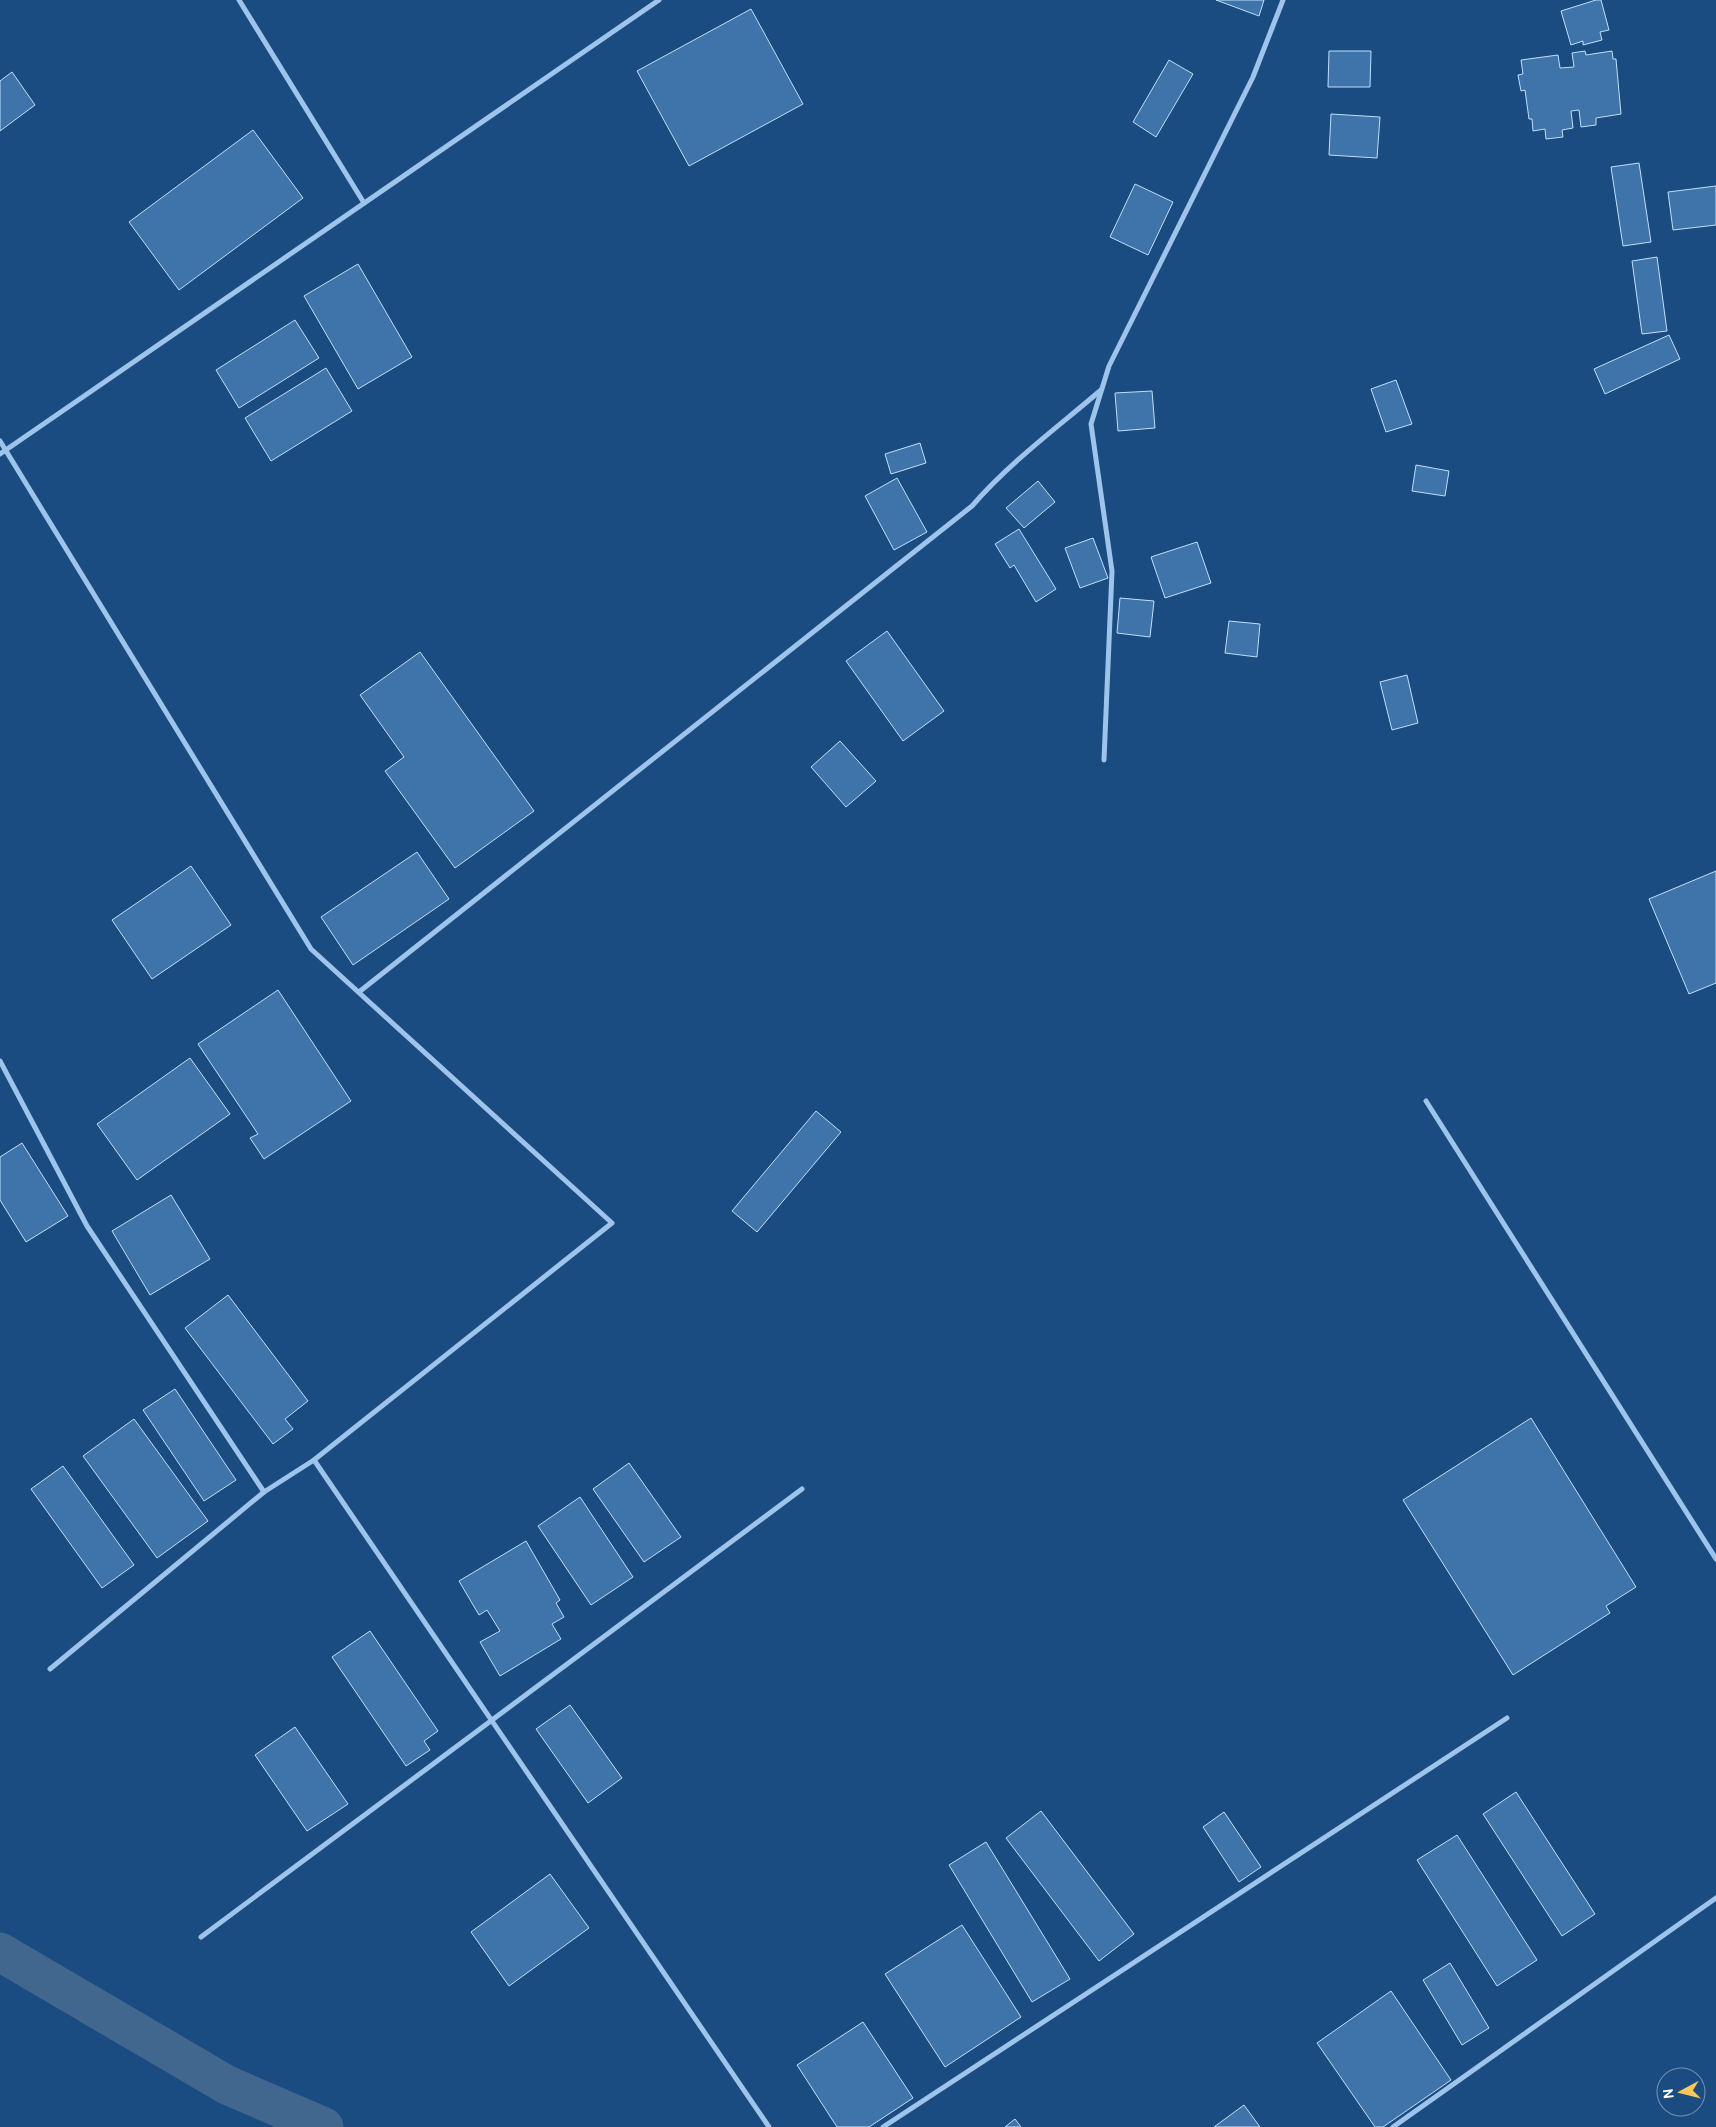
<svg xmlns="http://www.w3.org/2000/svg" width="1716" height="2127" font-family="Cabin,sans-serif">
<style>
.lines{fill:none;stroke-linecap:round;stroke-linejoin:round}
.river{stroke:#42678f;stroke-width:39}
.building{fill:#3e74aa;stroke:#c3def8}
.minor{stroke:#9ec4eb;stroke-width:5}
</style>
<rect width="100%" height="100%" fill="#1a4c82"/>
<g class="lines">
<path class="river" d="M0 1952 227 2085 324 2127"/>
</g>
<g class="building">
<path d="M1216 0H1264L1259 16Z"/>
<path d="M1596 0H1601L1609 30 1600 32 1602 40 1583 45V41L1571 45 1561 11Z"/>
<path d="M751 9 803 104 689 166 637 71Z"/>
<path d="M1329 51H1371L1370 87H1328Z"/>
<path d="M1585 51 1586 55 1612 51 1613 59H1616L1621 114 1596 118V125L1581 127 1579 110 1571 111 1573 128 1562 130 1563 137 1546 139 1545 129 1533 131 1532 119H1529L1525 90 1521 91 1518 75 1523 74 1521 60 1558 55 1560 68 1574 67 1572 53Z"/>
<path d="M1169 60 1193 74 1156 137 1133 122Z"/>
<path d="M12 72 35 105 0 131V81Z"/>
<path d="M1331 114 1380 117 1377 158 1329 155Z"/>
<path d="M253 130 303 198 179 290 129 222Z"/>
<path d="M1639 163 1651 242 1623 246 1611 167Z"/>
<path d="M1135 184 1173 202 1148 255 1110 237Z"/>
<path d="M1716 186V225L1673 230 1668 192Z"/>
<path d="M1657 257 1667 331 1642 334 1632 261Z"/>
<path d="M358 264 412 357 358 389 304 296Z"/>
<path d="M295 320 319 358 239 408 216 370Z"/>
<path d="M1669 335 1680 359 1605 394 1594 369Z"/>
<path d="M326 368 352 411 271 461 245 418Z"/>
<path d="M1396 380 1412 424 1386 432 1371 389Z"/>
<path d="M1152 391 1155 428 1118 431 1115 393Z"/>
<path d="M920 443 926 463 891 474 885 454Z"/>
<path d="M1416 465 1449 471 1445 496 1412 491Z"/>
<path d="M897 478 927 532 894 550 865 496Z"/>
<path d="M1038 481 1055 502 1024 528 1006 508Z"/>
<path d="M1019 529 1056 589 1036 602 1014 565 1010 568 995 544Z"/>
<path d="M1093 538 1108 578 1080 588 1065 548Z"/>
<path d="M1197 542 1211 583 1165 598 1151 557Z"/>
<path d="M1120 598 1154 601 1150 637 1117 633Z"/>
<path d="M1229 621 1260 624 1257 657 1225 653Z"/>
<path d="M887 631 944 711 903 741 846 661Z"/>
<path d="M420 652 534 811 455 868 385 771 404 757 360 695Z"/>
<path d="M1407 675 1418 723 1392 730 1380 682Z"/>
<path d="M840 741 876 781 846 807 811 767Z"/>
<path d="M417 852 449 899 353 965 321 917Z"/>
<path d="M191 866 231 925 152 979 112 920Z"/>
<path d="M1716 871V983L1689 994 1649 899Z"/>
<path d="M278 990 351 1101 264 1159 250 1138 258 1134 198 1044Z"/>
<path d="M190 1058 230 1114 137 1180 97 1124Z"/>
<path d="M816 1111 841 1132 757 1232 732 1211Z"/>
<path d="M22 1143 68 1216 26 1242 0 1200V1157Z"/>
<path d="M171 1195 210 1259 150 1295 112 1231Z"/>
<path d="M228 1295 308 1401 285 1419 293 1429 273 1444 185 1328Z"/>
<path d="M175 1389 236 1480 204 1501 143 1410Z"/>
<path d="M1531 1418 1636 1587 1606 1606 1610 1613 1513 1675 1403 1500Z"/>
<path d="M134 1419 208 1521 157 1558 83 1456Z"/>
<path d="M629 1463 681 1537 644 1562 593 1489Z"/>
<path d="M63 1466 134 1565 102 1588 31 1489Z"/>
<path d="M580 1497 633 1577 591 1605 538 1526Z"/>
<path d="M526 1541 560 1600 556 1603 564 1617 552 1624 561 1639 500 1676 480 1642 500 1631 487 1610 479 1615 459 1581Z"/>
<path d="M370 1631 438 1731 424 1741 430 1750 406 1766 332 1657Z"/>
<path d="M570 1705 622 1778 588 1803 536 1729Z"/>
<path d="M295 1727 348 1804 307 1831 255 1755Z"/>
<path d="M1516 1792 1595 1914 1562 1936 1483 1814Z"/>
<path d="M1041 1811 1134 1934 1099 1961 1006 1838Z"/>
<path d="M1224 1812 1261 1867 1239 1882 1203 1827Z"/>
<path d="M1457 1835 1537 1960 1497 1986 1417 1860Z"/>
<path d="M986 1842 1070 1979 1032 2002 949 1865Z"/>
<path d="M550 1874 589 1928 509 1986 471 1932Z"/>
<path d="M962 1925 1021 2017 945 2067 885 1974Z"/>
<path d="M1450 1963 1489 2028 1462 2045 1423 1980Z"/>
<path d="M1391 1991 1451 2080 1383 2127H1375L1317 2043Z"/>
<path d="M863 2022 913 2098 869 2127H837L797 2065Z"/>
<path d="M1244 2105 1260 2127H1214Z"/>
<path d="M1015 2119 1021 2127H1005Z"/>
</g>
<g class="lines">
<g class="minor">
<path d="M239 0 364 203"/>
<path d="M0 441 311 949 612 1223 314 1460 264 1492 50 1669"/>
<path d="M0 454 659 0"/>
<path d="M1104 760 1112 571 1091 424 1109 366 1253 77 1283 0"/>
<path d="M359 992 972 506C1010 462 1058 427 1101 390"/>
<path d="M0 1061 87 1226 264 1492"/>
<path d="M1426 1101 1716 1559"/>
<path d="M314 1460 769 2127"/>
<path d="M201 1937 802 1489"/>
<path d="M883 2127 1507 1718"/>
<path d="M1393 2127 1716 1898"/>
</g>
</g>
<g transform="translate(1681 2092) rotate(263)"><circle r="24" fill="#1a4c82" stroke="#7694b4"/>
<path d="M0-4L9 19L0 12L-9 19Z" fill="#fdc75a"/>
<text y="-8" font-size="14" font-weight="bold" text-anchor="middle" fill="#ffffff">N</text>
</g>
</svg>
